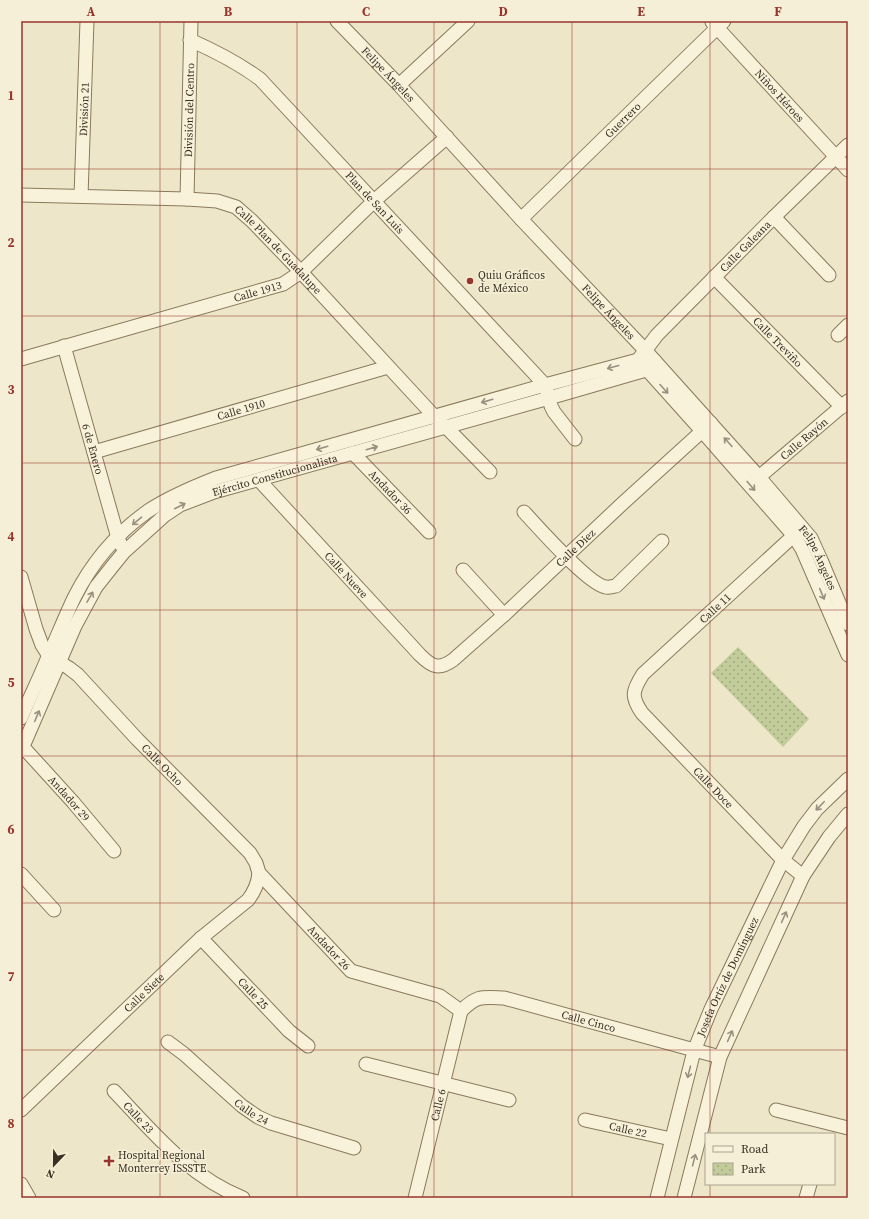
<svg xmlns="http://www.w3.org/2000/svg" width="869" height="1219" font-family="'Source Serif 4',serif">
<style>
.park{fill:url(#park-dots)}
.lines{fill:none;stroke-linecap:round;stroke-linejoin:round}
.minor-casing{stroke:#8a795d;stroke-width:15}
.minor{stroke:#f8f2db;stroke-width:13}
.oneway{stroke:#99907e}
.grid{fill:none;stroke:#98362e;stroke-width:1;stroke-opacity:0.55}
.poi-dot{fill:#98362e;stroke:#f5efd7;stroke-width:1.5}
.labels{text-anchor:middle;stroke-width:3;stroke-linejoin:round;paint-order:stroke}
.street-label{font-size:11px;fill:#3a2f20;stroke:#f5efd7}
.poi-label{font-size:11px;fill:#3a2f20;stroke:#f5efd7;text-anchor:start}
.neatline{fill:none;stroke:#98362e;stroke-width:1.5}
.grid-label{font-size:13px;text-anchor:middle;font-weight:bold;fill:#98362e}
</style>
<defs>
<pattern id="park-dots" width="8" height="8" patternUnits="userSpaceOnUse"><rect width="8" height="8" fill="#c2cc9b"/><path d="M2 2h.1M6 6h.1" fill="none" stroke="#9fa67e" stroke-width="1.8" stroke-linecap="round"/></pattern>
</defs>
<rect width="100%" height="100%" fill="#eee6c8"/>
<path class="park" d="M738 647 809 719 783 747 711 673Z"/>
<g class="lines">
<g class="minor-casing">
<g id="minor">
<path id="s1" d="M337 21 399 85 521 219 645 350 759 477 811 538 821 560 848 624"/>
<path id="s2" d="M712 22 848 170"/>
<path id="s3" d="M190 40C215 51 237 62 260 79L545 385 551 406 554 412 575 439"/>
<path d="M399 85 468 21"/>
<path id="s4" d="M21 195 187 199 217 201 236 207 252 221 301 272 434 416 446 427 490 472"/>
<path id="s5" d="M81 196 87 21"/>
<path id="s6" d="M187 199 191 21"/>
<path d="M774 217 829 275"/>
<path id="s7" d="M521 219 724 21"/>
<path id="s8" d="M714 277 842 407"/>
<path d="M838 335 848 325"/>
<path id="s9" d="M64 346 118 538 121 545"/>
<path id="s10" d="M21 359 283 284 301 272 374 201 447 137"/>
<path d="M641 363 702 431 794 536 802 549 848 655"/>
<path id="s11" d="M94 452 388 367"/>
<path id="s12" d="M353 453 429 532"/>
<path id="s13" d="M759 477 848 401"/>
<path id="s14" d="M259 480 420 655C432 667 439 670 453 660L504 615 623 503 711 423"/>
<path d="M524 512C538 527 589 585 606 587 609 588 613 586 616 586L662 541"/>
<path id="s15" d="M802 528 643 674C632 691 631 697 642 713L783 860 803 876"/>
<path d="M463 570 504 615"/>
<path id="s16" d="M21 577 36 629 42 645 49 656 69 668 78 675 137 739 250 853 256 863 259 873 351 971 440 996 461 1011"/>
<path id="s17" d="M21 718C30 697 40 677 48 657 57 637 65 617 74 598 91 564 117 533 148 511 169 497 193 487 216 478L545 385 638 360 657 335 774 217 848 145"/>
<path id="s18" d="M23 747 73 802 114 851"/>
<path id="s19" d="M21 751 75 626 96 587 111 568 124 552 165 515 180 505 214 492 549 398 646 370 655 361"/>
<path d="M21 874 54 910"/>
<path id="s20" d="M201 938 289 1031 308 1046"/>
<path id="s21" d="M461 1011C477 995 482 997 504 998L720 1057"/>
<path id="s22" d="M168 1042 184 1054 242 1106 258 1117 271 1123 354 1148"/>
<path d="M366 1064 509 1100"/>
<path id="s23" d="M114 1091C152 1131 189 1177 243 1198"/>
<path id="s24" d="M21 1110 201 938 248 900C255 891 258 884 259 873"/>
<path d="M776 1110 848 1128"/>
<path id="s25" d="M585 1120 671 1139"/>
<path d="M21 1184 29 1198"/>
<path id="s26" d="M415 1198 461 1011"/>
<path id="s27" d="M657 1198 694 1051 711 1009 783 860 804 826 817 809 848 779"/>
<path d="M684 1198 720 1057 803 876 829 837 848 814"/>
<path d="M806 1198 810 1184"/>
</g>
</g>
<use href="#minor" class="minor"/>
</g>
<defs><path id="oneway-shaft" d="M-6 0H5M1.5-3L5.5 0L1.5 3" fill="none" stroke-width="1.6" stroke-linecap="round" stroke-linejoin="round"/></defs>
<g class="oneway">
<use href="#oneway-shaft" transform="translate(613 367) rotate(165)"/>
<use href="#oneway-shaft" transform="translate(664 389) rotate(48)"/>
<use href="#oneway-shaft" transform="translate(487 401) rotate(164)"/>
<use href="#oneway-shaft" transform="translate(728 442) rotate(-132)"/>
<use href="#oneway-shaft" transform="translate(322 448) rotate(164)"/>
<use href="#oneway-shaft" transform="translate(372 448) rotate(-16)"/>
<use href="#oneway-shaft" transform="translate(751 486) rotate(49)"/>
<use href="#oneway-shaft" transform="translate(180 506) rotate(-27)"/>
<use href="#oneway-shaft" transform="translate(137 521) rotate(140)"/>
<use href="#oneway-shaft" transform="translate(822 594) rotate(67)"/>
<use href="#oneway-shaft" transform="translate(90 597) rotate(-60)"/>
<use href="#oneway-shaft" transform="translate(37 716) rotate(-67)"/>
<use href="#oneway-shaft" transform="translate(820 806) rotate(134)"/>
<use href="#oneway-shaft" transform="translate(784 917) rotate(-66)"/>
<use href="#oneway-shaft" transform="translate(730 1036) rotate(-66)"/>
<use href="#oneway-shaft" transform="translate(689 1072) rotate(104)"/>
<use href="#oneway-shaft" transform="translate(694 1160) rotate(-76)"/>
</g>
<path class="grid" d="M160 21V1198M297 21V1198M434 21V1198M572 21V1198M710 21V1134M21 169H848M21 316H848M21 463H848M21 610H848M21 756H848M21 903H848M21 1050H848M710 1184V1198"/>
<g class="poi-dot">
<circle cx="470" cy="281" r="4"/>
<path d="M107 1155h4v4h4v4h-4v4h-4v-4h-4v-4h4z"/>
</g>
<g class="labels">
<g class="street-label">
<text dy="4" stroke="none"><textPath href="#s1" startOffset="74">Felipe Ángeles</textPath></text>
<text dy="4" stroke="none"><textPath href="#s2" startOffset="100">Niños Héroes</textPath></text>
<text dy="4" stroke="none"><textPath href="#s5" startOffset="87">División 21</textPath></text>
<text dy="4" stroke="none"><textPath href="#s6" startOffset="89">División del Centro</textPath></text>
<text dy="4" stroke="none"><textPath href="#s7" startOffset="142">Guerrero</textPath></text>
<text dy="4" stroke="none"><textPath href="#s3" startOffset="249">Plan de San Luis</textPath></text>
<text dy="4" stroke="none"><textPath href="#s17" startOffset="917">Calle Galeana</textPath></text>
<text dy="4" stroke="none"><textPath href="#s4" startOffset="276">Calle Plan de Guadalupe</textPath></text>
<text dy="4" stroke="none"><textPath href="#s10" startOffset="246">Calle 1913</textPath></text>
<text dy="4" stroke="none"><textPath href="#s1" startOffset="398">Felipe Ángeles</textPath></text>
<text dy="4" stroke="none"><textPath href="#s8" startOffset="91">Calle Treviño</textPath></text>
<text dy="4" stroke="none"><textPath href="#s11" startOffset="153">Calle 1910</textPath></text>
<text dy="4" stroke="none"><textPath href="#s13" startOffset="59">Calle Rayón</textPath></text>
<text dy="4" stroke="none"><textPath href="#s9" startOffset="107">6 de Enero</textPath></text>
<text dy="4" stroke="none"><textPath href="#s19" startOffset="398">Ejército Constitucionalista</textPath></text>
<text dy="4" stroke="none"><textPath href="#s12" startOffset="54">Andador 36</textPath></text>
<text dy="4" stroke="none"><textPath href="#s14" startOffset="442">Calle Diez</textPath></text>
<text dy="4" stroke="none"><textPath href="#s1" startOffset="722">Felipe Ángeles</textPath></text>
<text dy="4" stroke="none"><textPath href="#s14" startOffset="129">Calle Nueve</textPath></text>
<text transform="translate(715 608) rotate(-43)" y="4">Calle 11</text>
<text dy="4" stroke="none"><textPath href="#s16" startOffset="242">Calle Ocho</textPath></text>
<text dy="4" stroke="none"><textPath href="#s15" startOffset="362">Calle Doce</textPath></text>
<text dy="4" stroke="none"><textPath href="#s18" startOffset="69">Andador 29</textPath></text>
<text dy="4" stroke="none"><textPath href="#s16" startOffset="491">Andador 26</textPath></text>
<text dy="4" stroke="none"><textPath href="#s27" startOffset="233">Josefa Ortíz de Domínguez</textPath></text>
<text dy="4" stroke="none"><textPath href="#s24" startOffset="170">Calle Siete</textPath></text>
<text dy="4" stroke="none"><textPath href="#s20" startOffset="76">Calle 25</textPath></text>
<text dy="4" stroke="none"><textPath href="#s21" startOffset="135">Calle Cinco</textPath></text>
<text dy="4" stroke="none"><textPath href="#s26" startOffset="96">Calle 6</textPath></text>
<text dy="4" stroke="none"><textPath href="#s22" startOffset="109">Calle 24</textPath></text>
<text dy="4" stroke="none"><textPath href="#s23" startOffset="36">Calle 23</textPath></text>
<text dy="4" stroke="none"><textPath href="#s25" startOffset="44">Calle 22</textPath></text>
</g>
<g class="poi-label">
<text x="478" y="279">Quiu Gráficos<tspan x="478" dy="13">de México</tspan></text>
<text x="118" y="1159">Hospital Regional<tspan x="118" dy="13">Monterrey ISSSTE</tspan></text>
</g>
</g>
<rect width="869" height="1219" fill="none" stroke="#f5efd7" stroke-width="44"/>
<rect x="705" y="1133" width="130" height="52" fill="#f5efd7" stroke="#aaa28e"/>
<rect x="713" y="1146" width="20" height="6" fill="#f8f2db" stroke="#aaa28e"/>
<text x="741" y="1153" font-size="12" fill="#3a2f20">Road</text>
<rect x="713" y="1163" width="20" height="12" fill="url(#park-dots)" stroke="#aaa28e"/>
<text x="741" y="1173" font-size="12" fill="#3a2f20">Park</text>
<g transform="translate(54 1165) rotate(202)" stroke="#f5efd7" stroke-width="3" paint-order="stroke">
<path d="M0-3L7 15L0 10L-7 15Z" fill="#3a2f20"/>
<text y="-6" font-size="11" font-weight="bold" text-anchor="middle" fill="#3a2f20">N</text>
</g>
<rect x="22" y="22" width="825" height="1175" class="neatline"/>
<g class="grid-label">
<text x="91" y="16">A</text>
<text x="228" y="16">B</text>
<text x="366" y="16">C</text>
<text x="503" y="16">D</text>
<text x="641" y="16">E</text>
<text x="778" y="16">F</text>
<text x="11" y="100">1</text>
<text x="11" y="247">2</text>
<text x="11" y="394">3</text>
<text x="11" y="541">4</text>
<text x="11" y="687">5</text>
<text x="11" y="834">6</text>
<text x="11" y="981">7</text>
<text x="11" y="1128">8</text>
</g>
</svg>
